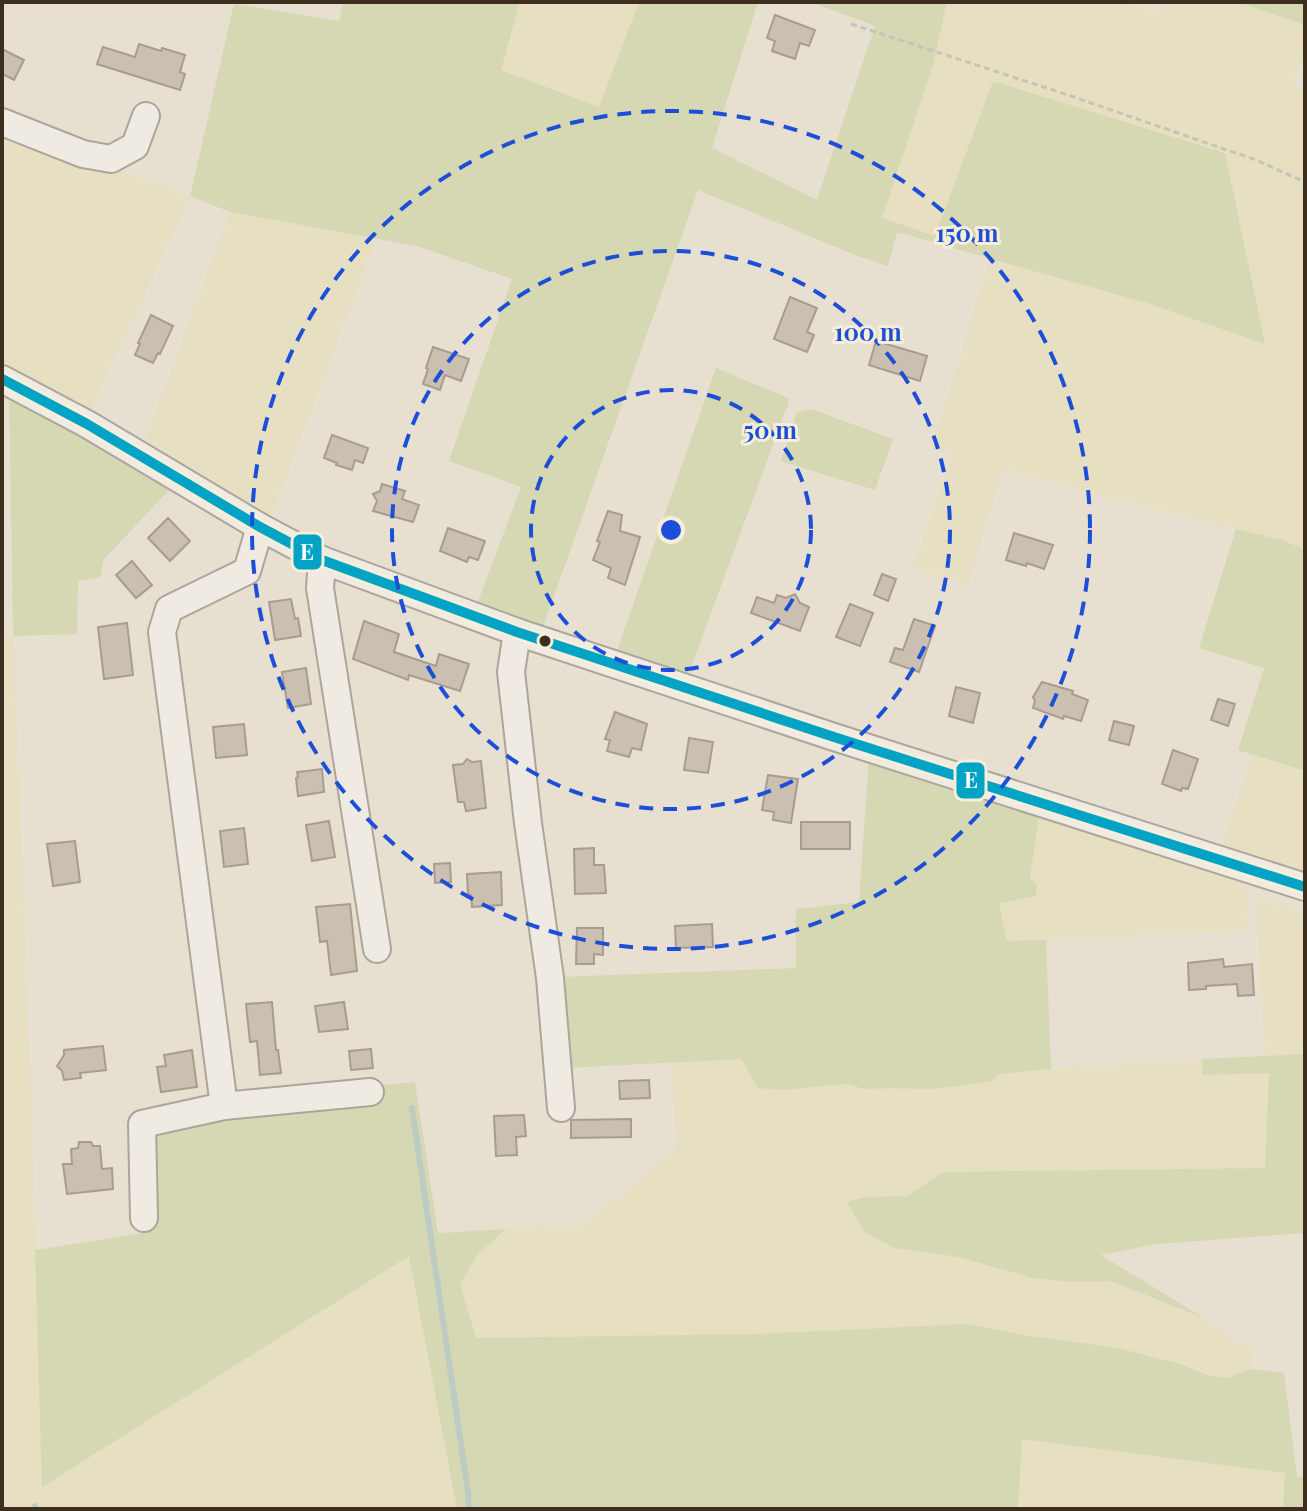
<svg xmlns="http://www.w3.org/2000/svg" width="1307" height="1511" font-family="'Playfair Display',serif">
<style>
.farmland{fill:#e6dfc2}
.green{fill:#d6d7b3}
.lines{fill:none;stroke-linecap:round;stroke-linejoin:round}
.stream{stroke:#bcccc2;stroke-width:6}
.building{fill:#cbbfb2;stroke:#a89c90;stroke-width:2}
.minor-casing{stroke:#ada599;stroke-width:30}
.path{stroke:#c8c2b9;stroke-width:3;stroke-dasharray:6 4;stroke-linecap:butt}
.minor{stroke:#efebe3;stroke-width:26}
.bus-1-casing{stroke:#f7eed8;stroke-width:16}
.bus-1{stroke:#03a3c5;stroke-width:10}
.ring{fill:none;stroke:#1d4ed8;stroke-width:4;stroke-dasharray:14 10}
.bus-dot{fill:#3d2e20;stroke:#f7eed8;stroke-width:3}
.centre{fill:#1d4ed8;stroke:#f7eed8;stroke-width:4}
.ring-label{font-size:24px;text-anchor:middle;font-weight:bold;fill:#1d4ed8;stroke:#f7eed8;stroke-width:6;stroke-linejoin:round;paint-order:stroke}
.line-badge{stroke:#f7eed8;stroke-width:3}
.badge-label{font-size:22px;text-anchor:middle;font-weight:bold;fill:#fff}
</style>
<rect width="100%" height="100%" fill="#e7e0d1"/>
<g class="farmland">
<path d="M520 2H639L599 107 501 71Z"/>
<path d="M947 2H1105L1165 12 1166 2H1238L1305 25V55L1292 86 1305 92V550L1283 540 1084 492 1003 469 968 584 913 568 953 455 932 449 990 258 1147 303 1264 344 1225 153 993 81 935 237 881 218 933 65Z"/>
<path d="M12 133 190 196 88 415 2 370V155Z"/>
<path d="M230 212 376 239 268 524 143 447Z"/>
<path d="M2 636H13L28 1020 43 1486 410 1255 457 1509H2Z"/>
<path d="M1253 756 1305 771V872L1221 846Z"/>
<path d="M1040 811 1246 874 1248 930 1007 942 999 903 1036 896 1030 878Z"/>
<path d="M1256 897 1305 915V1054L1265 1056Z"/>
<path d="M741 1059 781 1090 849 1084 865 1089 994 1081 998 1074 1051 1069 1203 1059 1202 1075 1269 1073 1266 1168 943 1172 908 1196 867 1197 894 1248 959 1257 1033 1278 1069 1282 1111 1281 1204 1318 1253 1352 1250 1369 1228 1378 1208 1375 1180 1364 1118 1348 1030 1336 965 1324 759 1334 476 1338 460 1284 478 1254 506 1229 586 1225 676 1149 673 1061Z"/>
<path d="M1021 1438 1286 1473 1283 1509H1018Z"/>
</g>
<g class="green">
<path d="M343 2H520L501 70 599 107 639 2H758L712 148 817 200 875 26 811 2H947L933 65 882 218 935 236 993 81 1225 153 1265 344 1147 303 956 249 935 237 934 242 897 232 888 266 858 256 698 190 542 630 477 604 521 487 449 461 512 279 417 246 230 212 190 196 234 4 339 21Z"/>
<path d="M1238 2H1300L1305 4V25Z"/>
<path d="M716 368 788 398V404L689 673 679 677 615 656Z"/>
<path d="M9 390 145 473 169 490 104 559 100 577 78 581 77 634 13 636Z"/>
<path d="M811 409 893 439 875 490 781 461 797 412Z"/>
<path d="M1236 529 1283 540 1305 550V771L1238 750 1264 668 1199 648Z"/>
<path d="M869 755 1040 811 1030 878 1037 885 1036 896 999 903 1007 941 1046 940 1051 1069 998 1074 994 1081 933 1089 890 1088 864 1089 849 1084 781 1090 758 1088 741 1059 566 1068 558 977 796 968V909L859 902Z"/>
<path d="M1305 1054V1233L1157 1244 1101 1255 1204 1318 1111 1281 1069 1282 1033 1278 959 1257 894 1248 865 1232 847 1202 867 1197 908 1196 943 1172 1265 1168 1269 1073 1202 1075 1203 1059Z"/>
<path d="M415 1082 438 1233 506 1229 478 1254 460 1284 476 1338 759 1334 965 1324 1030 1336 1118 1348 1180 1364 1208 1375 1228 1378 1250 1369 1284 1373 1297 1477H1305V1509H1283L1285 1473 1022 1439 1018 1509H457L409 1256 42 1487 35 1250 149 1232 147 1134 225 1114 383 1099V1085Z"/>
</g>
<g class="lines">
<g class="stream">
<path d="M412 1108 468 1492 469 1509"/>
<path d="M35 1506V1509"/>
</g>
</g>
<g class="building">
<path d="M775 15 815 30 809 46 800 43 795 59 772 51 775 41 767 38Z"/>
<path d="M139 44 161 51 162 48 185 55 180 72 185 74 180 90 97 64 103 47 135 57Z"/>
<path d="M2 49 24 60 14 80 2 74Z"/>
<path d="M790 297 817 308 807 332 814 335 807 352 774 339Z"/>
<path d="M151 315 173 326 160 354 158 353 153 363 135 355 140 344 138 343Z"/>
<path d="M876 341 927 356 920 381 869 365Z"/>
<path d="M433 347 469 359 461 381 445 375 440 390 423 384 428 369 426 368Z"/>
<path d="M332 435 368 448 363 463 355 460 352 470 336 465 337 463 324 458Z"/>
<path d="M382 484 405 491 402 499 419 505 413 522 373 511 377 501 373 494 380 491Z"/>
<path d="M608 511 622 515 620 531 640 537 625 585 608 578 611 568 593 560 600 542 597 541Z"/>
<path d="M168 518 190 541 170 561 148 538Z"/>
<path d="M448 528 485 541 478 560 469 557 467 562 440 551Z"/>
<path d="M1014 533 1053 545 1044 569 1027 563 1026 566 1006 560Z"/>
<path d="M132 561 152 585 136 598 116 575Z"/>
<path d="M882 574 896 579 888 601 874 595Z"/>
<path d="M795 594 800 603 809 607 800 631 751 613 757 597 774 603 777 595 786 598Z"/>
<path d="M291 599 295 619 298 618 301 636 275 640 269 602Z"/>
<path d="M850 604 873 613 860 646 836 637Z"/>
<path d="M914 619 935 626 919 672 890 662 895 648 903 650Z"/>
<path d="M364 621 399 634 394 652 436 666 439 654 469 664 460 691 409 675 408 680 353 659Z"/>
<path d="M127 623 133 675 104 679 98 627Z"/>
<path d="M306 668 311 704 288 708 282 672Z"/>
<path d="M1042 682 1073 691 1072 694 1088 700 1081 721 1064 716 1063 719 1033 708 1035 701 1033 697Z"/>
<path d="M956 687 980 693 973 723 949 716Z"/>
<path d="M1218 699 1235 704 1228 726 1211 720Z"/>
<path d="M615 712 647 724 641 750 632 748 629 757 607 751 610 740 605 739Z"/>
<path d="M1114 721 1134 726 1129 745 1109 740Z"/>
<path d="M244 724 247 755 216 758 213 727Z"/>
<path d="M689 738 713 742 708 773 684 770Z"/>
<path d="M1173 750 1198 759 1188 789 1182 788 1181 791 1162 784Z"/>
<path d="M467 759 472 762 481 761 486 808 466 811 464 802H458L453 765 463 764Z"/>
<path d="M322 769 324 792 298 796 296 778 298 777 297 772Z"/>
<path d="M768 775 798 779 791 823 773 820 774 812 762 810Z"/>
<path d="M329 821 335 857 312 861 306 825Z"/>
<rect x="801" y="822" width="49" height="27"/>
<path d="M244 828 248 864 224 867 220 831Z"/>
<path d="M75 841 80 882 53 886 47 844Z"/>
<path d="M594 848V865H604L606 893 575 894 574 849Z"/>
<path d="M450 863 451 882 435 883 434 864Z"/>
<path d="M501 872 502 905 472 907 471 895H468L467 874Z"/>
<path d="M350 904 357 971 331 975 327 941 320 942 316 907Z"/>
<path d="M712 924 713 947 676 948 675 926Z"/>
<path d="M577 928H603V955L594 954V964H576Z"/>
<path d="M1223 959 1224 967 1252 964 1254 995 1238 996 1237 984 1206 986V989L1189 990 1188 963Z"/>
<path d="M272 1002 276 1050H278L281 1073 260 1075 257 1041 250 1042 246 1004Z"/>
<path d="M344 1002 348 1029 319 1032 315 1006Z"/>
<path d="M103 1046 106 1070 80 1073 81 1078 64 1080 62 1071 57 1066 64 1055V1050Z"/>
<path d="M371 1049 373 1068 351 1070 349 1051Z"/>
<path d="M192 1050 197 1087 161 1092 157 1067 166 1066 164 1055Z"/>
<path d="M649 1080 650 1098 620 1099 619 1081Z"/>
<path d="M524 1115 526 1136 516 1137 517 1155 496 1156 494 1116Z"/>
<path d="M631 1119V1137L571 1138V1120Z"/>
<path d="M79 1142H91L93 1146H100L102 1169 112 1168 113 1189 67 1194 63 1164H72L71 1149 78 1148Z"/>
</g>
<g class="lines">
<g class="minor-casing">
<g id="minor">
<path d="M2 122 83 154 111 159 135 146 146 116"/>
<path d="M2 379 87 424 260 527 322 560 517 632 834 737 1305 887"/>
<path d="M322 560 320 588 377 949"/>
<path d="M517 632 511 672 528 823 550 978 561 1108"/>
<path d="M224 1106 162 632 169 609 247 571 260 527"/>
<path d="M144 1218 142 1124 224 1106 370 1092"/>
</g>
</g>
<path class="path" d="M851 24 1065 94 1256 160 1305 182"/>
<use href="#minor" class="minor"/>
<g class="bus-1-casing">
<path id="bus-1" d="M2 379 87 424 260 527 322 560 517 632 834 737 1305 887"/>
</g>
<use href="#bus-1" class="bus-1"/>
</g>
<g class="ring">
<circle cx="671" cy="530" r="140"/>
<circle cx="671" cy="530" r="279"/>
<circle cx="671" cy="530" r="419"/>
</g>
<circle class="bus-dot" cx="545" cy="641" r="7"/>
<circle cx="671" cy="530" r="12" class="centre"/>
<g class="ring-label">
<text x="967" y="242">150 m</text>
<text x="868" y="341">100 m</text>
<text x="770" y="439">50 m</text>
</g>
<g class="line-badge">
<rect x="292" y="533" width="31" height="38" rx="8" fill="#03a3c5"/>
<rect x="955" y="761" width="31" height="39" rx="8" fill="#03a3c5"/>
</g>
<g class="badge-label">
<text x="307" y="560">E</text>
<text x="971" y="788">E</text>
</g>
<rect width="1307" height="1511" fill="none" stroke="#3d2e20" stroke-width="8"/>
</svg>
